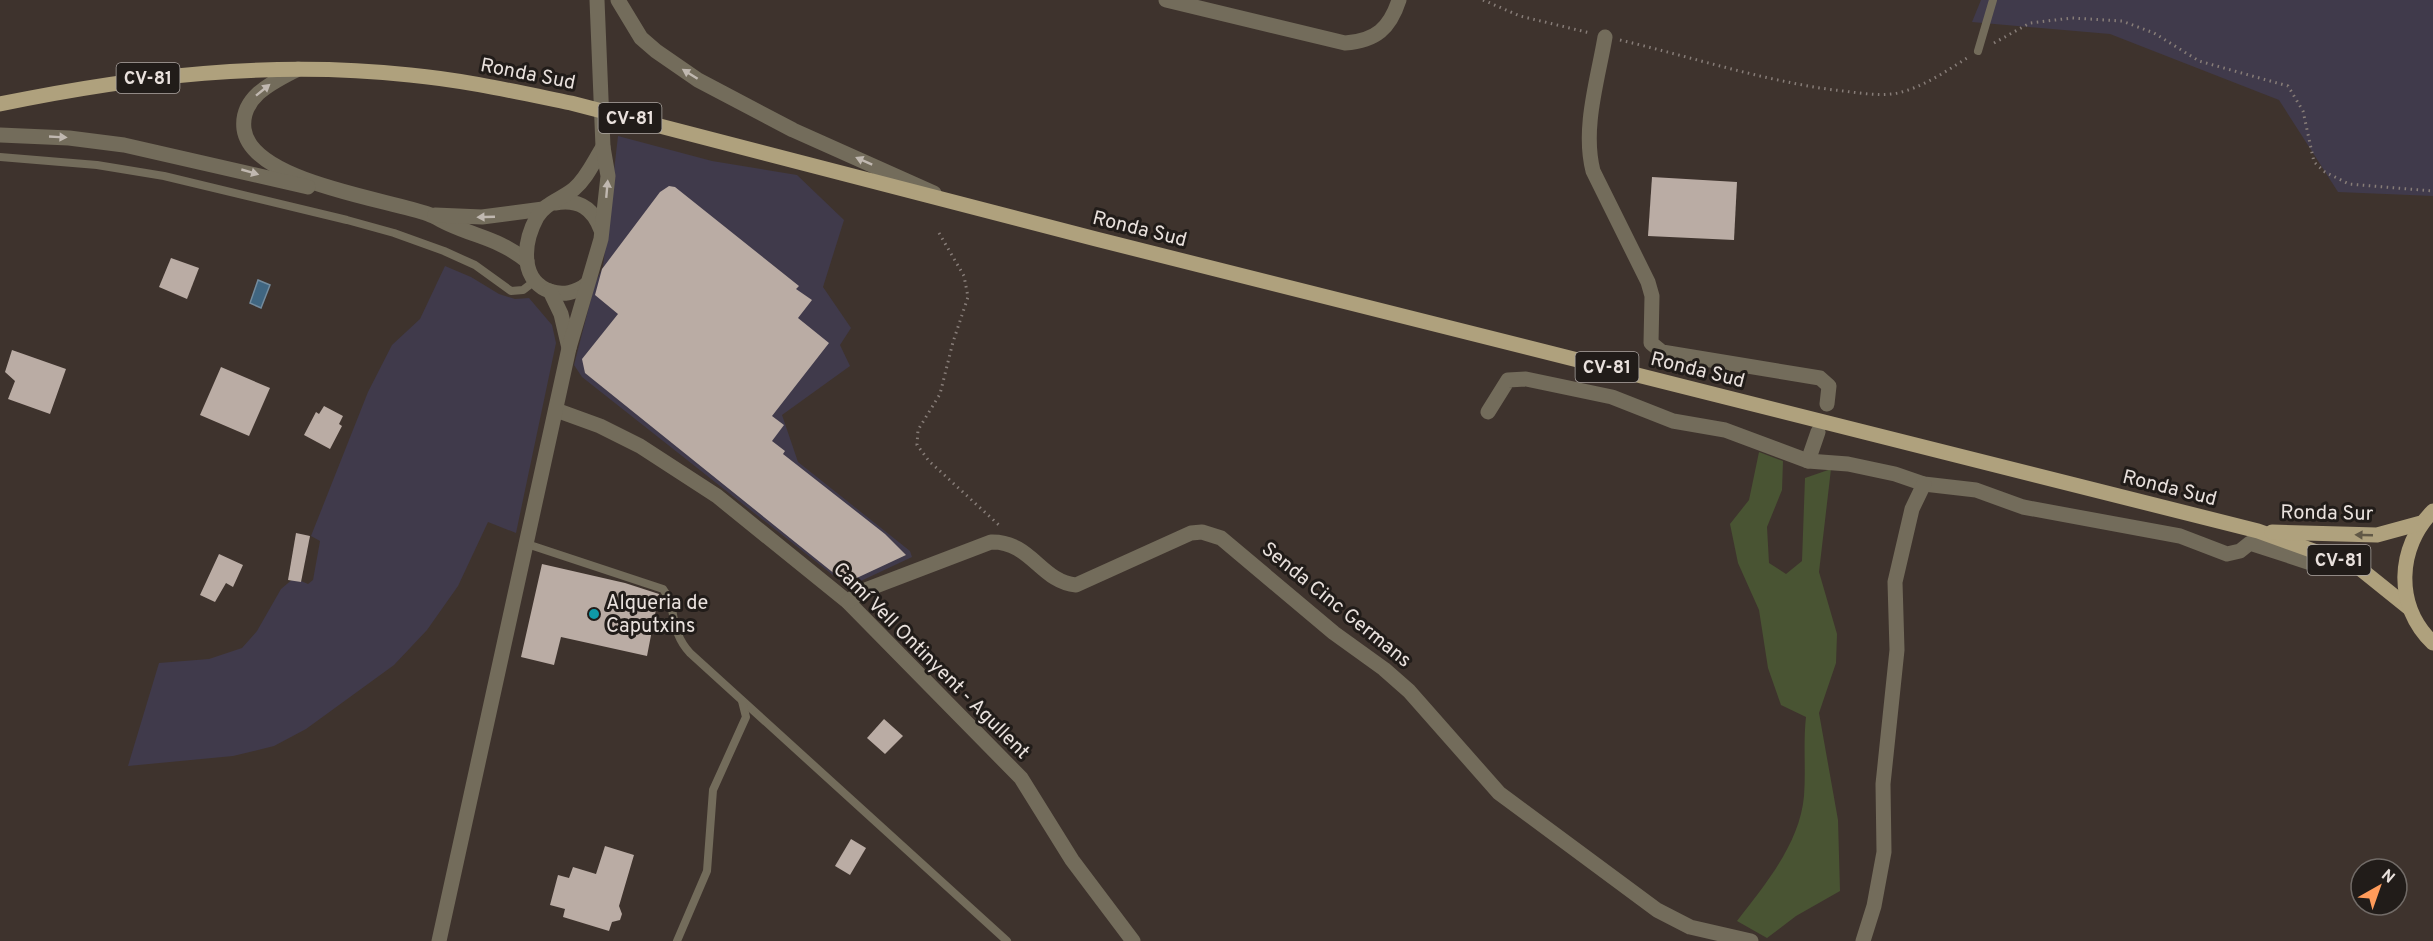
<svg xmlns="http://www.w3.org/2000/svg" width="2433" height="941" font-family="Overpass,sans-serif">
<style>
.commercial{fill:#403a4b}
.green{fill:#495433}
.water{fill:#406681;stroke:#738b9d;stroke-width:1.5}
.building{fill:#baaca4}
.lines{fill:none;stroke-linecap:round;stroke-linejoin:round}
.path{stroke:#877d78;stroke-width:3;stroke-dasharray:1.5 4.5;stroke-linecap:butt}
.lane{stroke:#736c5b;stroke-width:8}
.street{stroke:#736c5b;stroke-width:15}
.primary{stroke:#afa17d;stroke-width:15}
.oneway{fill:#c0b8b0}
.oneway2{fill:#615846}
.culture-dot{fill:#0f9aa8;stroke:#211c19;stroke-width:2}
.labels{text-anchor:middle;stroke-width:6;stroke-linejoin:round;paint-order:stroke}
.shield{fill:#211c19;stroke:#ada6a2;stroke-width:1.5}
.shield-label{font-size:18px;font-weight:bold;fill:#e9e1dd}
.street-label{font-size:20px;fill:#e9e1dd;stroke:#211c19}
.poi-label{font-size:20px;fill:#e9e1dd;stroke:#211c19;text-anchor:start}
</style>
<rect width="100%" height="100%" fill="#3e332d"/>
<g class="commercial">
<path d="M1981 0H2433V196L2338 192 2279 100 2110 34 1972 22Z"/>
<path d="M618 136 712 161 797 175 844 220 823 287 851 328 840 345 850 366 782 415 798 462 910 551 912 557 848 587 582 377 574 365 595 283 603 267Z"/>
<path d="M445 266 471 277 499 294 515 299 529 298 552 325 556 343 516 533 488 522 458 586 427 630 394 665 306 729 274 746 233 756 128 766 159 663 209 659 242 648 257 631 281 589 294 578 308 584 313 580 320 541 311 536 368 392 392 345 420 319Z"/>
</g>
<path class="green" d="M1759 452 1783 461 1782 490 1767 527 1769 563 1786 574 1802 561 1805 478 1831 469 1819 572 1837 634 1836 663 1819 713 1838 820 1840 891 1796 916 1767 938 1737 921C1765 885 1800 843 1804 796 1806 769 1803 743 1806 717L1781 705 1768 668 1759 610 1738 563 1730 524 1749 500Z"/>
<path class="water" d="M258 280 270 285 261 308 250 303Z"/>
<g class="building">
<path d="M1652 177 1737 182 1734 240 1648 236Z"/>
<path d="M669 186 675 187 799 286 796 289 812 300 798 318 829 343 772 416 784 425 772 441 785 451 783 454 885 534 906 555 846 583 585 373 582 359 618 314 595 295 602 269 660 192Z"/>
<path d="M171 258 199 268 187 299 159 287Z"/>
<path d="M12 350 66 369 50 414 8 399 15 381 5 372Z"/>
<path d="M221 367 270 388 249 436 200 415Z"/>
<path d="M324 406 343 416 339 424 342 426 330 449 304 435 316 412 319 414Z"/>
<path d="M296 533 310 536 301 582 288 580Z"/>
<path d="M219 554 243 565 233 587 226 583 215 602 200 595Z"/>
<path d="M542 564 625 583 659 594 647 656 561 637 554 665 521 657Z"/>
<path d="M884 719 903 736 885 754 867 738Z"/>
<path d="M851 839 866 848 850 875 835 866Z"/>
<path d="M605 846 634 855 619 906 622 914 620 920 612 922 609 931 563 917 565 909 550 905 558 875 569 878 573 867 596 874Z"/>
</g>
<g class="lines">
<g class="path">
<path d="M1483 0 1520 16 1590 33"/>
<path d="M1620 40C1692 57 1760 80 1834 90 1855 92 1877 97 1898 93 1923 87 1945 72 1967 58"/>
<path d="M1994 43 2030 23 2072 18 2122 21 2154 33 2199 61 2288 86 2303 111 2314 162 2325 172 2349 184 2433 191"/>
<path d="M939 233 964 276 968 297 953 342 940 394 918 430 917 445 929 461 1000 526"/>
</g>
<g class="lane">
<path d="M1978 51 1993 0"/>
<path d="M0 157 97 165 164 176 347 220 394 233 444 251 475 265 511 291 523 290 536 280"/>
<path d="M527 544 663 589C678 608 668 629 690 653L1007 941"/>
<path d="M677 941 707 871 713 790 746 717 742 701"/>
</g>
<g class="street">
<path d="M618 0 641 38 656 51 698 80 793 130 934 193"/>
<path d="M1166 0 1345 43C1376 41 1390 28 1399 0"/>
<path d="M1605 37C1598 79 1582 128 1593 171L1648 282 1652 296 1651 343 1662 352 1820 378 1829 386 1827 404"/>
<path d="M298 69C275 81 240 96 244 129 251 182 387 199 428 214 436 217 442 221 449 224 480 238 499 239 527 261"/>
<path d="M0 135 69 138 124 145 308 187"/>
<path d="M555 203C579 199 593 208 601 230"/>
<path d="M435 215 482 217 543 209"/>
<path d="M587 284C566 302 531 293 527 262 525 247 530 230 537 217 545 203 562 199 574 189 587 178 594 161 603 147"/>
<path d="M550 291 561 314 569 348"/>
<path d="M556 410 600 426 640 446 717 496 848 602 1021 778 1072 860 1133 941"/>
<path d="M1488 412 1508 380 1526 379 1612 397 1673 421 1725 430 1808 461 1848 464 1895 474 1924 484 1976 490 2023 507 2180 536 2227 554 2240 551 2250 543 2308 562 2349 566"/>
<path d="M1808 461 1818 432"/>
<path d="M848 602 860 592 991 542C1031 541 1041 582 1076 585L1191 533 1202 532 1221 538 1334 633 1384 669 1409 691 1499 793 1657 910 1690 927 1751 941"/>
<path d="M439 941 569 348 601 239 608 176 603 147 597 0"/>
<path d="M1863 941 1874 906 1884 852 1883 784 1897 650 1895 582 1912 509 1924 484"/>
</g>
<g class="primary">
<path d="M0 104C136 76 271 60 410 75 464 80 517 92 571 103L1096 239 2258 531 2358 567 2409 608"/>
<path d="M2433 511C2397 547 2394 606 2433 643"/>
<path d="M2272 532 2377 535 2421 523"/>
</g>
</g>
<defs><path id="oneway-solid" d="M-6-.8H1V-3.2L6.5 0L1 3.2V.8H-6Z" transform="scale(1.5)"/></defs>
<g class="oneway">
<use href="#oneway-solid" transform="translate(690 74) rotate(-148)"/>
<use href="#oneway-solid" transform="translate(263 90) rotate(-39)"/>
<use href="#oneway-solid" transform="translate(58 137) rotate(3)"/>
<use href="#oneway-solid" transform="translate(864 161) rotate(-156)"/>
<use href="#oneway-solid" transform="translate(250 172) rotate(16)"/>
<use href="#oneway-solid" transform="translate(607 189) rotate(-85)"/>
<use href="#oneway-solid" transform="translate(486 217) rotate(178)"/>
</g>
<use class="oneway2" href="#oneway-solid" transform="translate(2364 535) rotate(-178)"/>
<circle class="culture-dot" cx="594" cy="614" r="6"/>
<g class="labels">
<g class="shield">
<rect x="116.5" y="63" width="63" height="30" rx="4.5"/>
<rect x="598.5" y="103" width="63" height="30" rx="4.5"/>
<rect x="1575.5" y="352" width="63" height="30" rx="4.5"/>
<rect x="2307.5" y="545" width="63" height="30" rx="4.5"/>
</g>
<g class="shield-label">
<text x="148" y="84">CV-81</text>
<text x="630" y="124">CV-81</text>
<text x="1607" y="373">CV-81</text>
<text x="2339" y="566">CV-81</text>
</g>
<g class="street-label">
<text transform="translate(528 73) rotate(11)" y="7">Ronda Sud</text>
<text transform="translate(1140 228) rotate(14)" y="7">Ronda Sud</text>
<text transform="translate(1698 369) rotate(14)" y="7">Ronda Sud</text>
<text transform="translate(2170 487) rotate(14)" y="7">Ronda Sud</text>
<text transform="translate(2327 512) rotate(1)" y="7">Ronda Sur</text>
<text transform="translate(1337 604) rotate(39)" y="7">Senda Cinc Germans</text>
<text transform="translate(932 660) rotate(45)" y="7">Camí Vell Ontinyent - Agullent</text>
</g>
<g class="poi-label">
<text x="606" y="609">Alqueria de<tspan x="606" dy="23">Caputxins</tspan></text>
</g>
</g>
<g transform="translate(2379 887) rotate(40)"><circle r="28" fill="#211c19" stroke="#716b67" stroke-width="1.5"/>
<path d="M0-4.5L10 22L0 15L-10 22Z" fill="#ff9b5a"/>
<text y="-9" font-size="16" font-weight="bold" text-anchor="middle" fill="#e9e1dd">N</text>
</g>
</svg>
